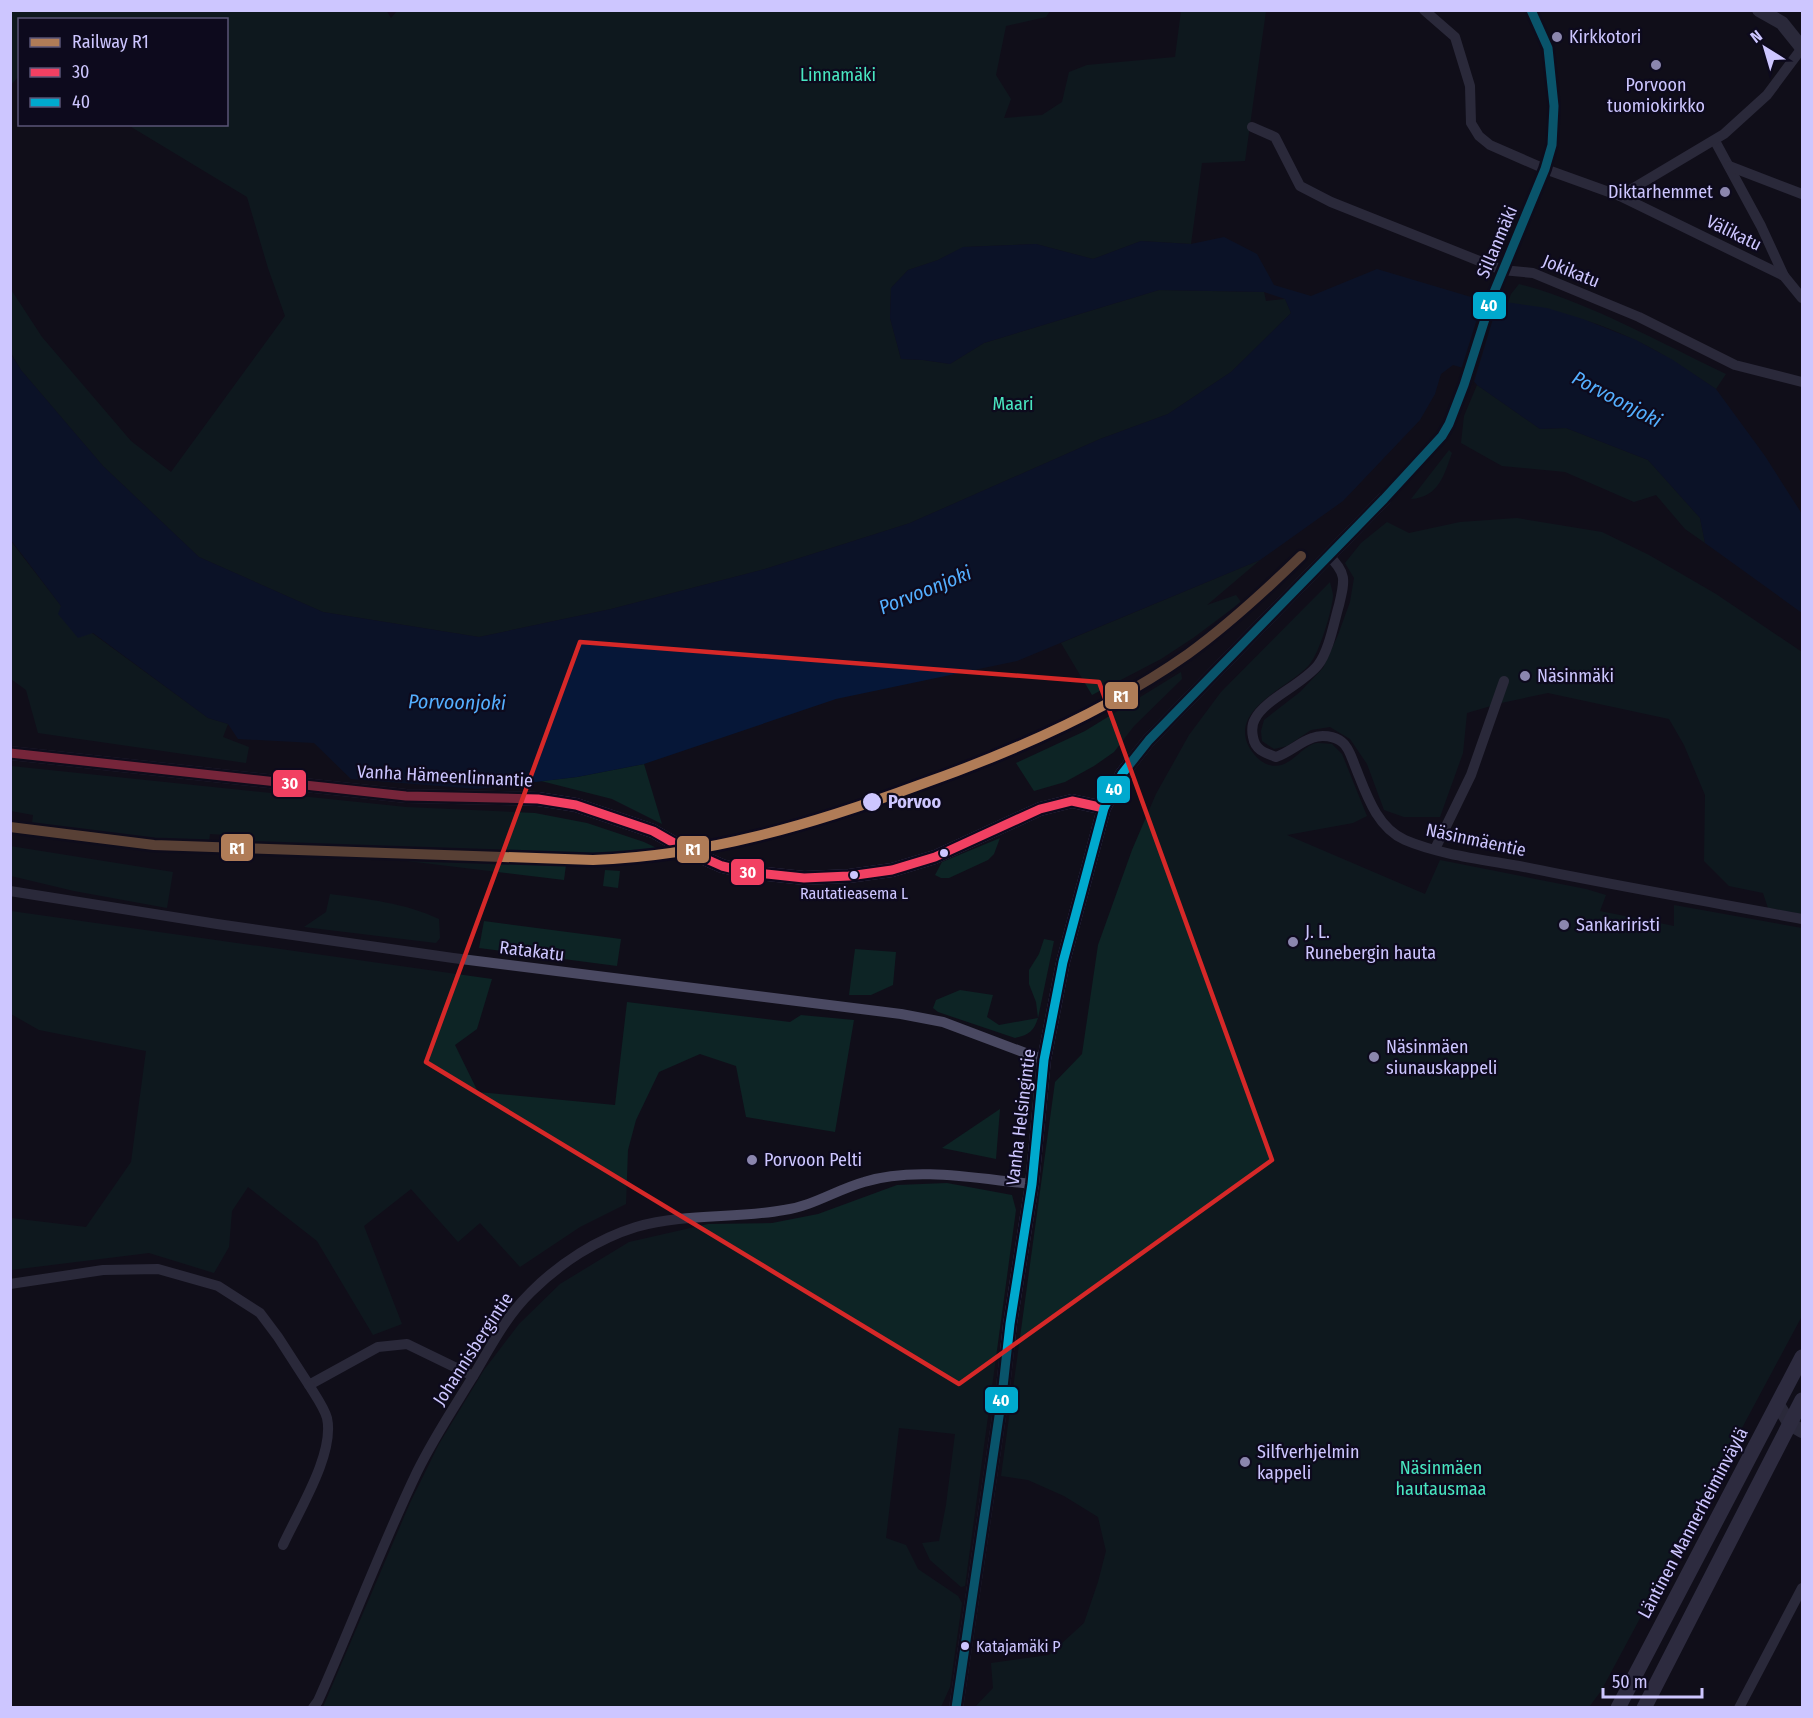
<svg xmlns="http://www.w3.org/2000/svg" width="1813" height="1718" font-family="'Fira Sans Condensed',sans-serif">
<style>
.green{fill:#0d2425}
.water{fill:#061738}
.pier{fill:#100e19}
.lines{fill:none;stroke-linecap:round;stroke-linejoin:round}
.minor{stroke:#4a4962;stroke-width:10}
.tertiary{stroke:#4a4962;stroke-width:14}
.secondary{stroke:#504f6e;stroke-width:15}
.bus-1-casing{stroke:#0d0a1d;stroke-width:14}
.bus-2-casing{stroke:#0d0a1d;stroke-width:14}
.bus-1{stroke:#f24062;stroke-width:9}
.bus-2{stroke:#00a9ce;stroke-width:9}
.rail-1-casing{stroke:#0d0a1d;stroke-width:15}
.rail-1{stroke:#b07c57;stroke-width:10}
.marked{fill:none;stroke:#d62828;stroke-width:4.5;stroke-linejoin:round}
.poi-dot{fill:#8b86ae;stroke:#0d0a1d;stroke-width:2}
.stop-dot{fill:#cdc6ff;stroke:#0d0a1d;stroke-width:2}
.labels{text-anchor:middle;stroke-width:4.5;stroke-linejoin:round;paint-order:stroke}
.bus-label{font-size:16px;fill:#cdc6ff;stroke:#0d0a1d}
.poi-label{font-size:18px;fill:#cdc6ff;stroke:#0d0a1d;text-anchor:start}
.park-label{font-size:18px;fill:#49e7c1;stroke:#0d0a1d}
.street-label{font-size:18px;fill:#cdc6ff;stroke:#0d0a1d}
.stop-label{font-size:18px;font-weight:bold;fill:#cdc6ff;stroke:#0d0a1d;text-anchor:start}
.water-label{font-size:20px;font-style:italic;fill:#54afff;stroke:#0d0a1d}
.line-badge{stroke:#0d0a1d;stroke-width:2}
.badge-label{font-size:16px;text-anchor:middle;font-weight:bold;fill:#fff}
</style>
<rect width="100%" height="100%" fill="#100e19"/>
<g class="green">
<path d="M386 10 391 18 398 10 1050 11 1046 17 1006 26 996 75 1011 99 1004 118 1042 115 1062 102 1069 72 1087 65 1175 57 1181 11H1266L1245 161 1202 163 1191 244 1141 241 1093 259 1036 244 964 247 938 260 908 270 891 288 890 318 901 359 923 360 950 364 984 343 1159 290 1264 292 1266 301 1285 299 1291 313 1231 372 1168 414 1100 439 910 523 765 569 611 609 479 637 323 612 199 557 103 466 21 370 11 353 10 288 42 337 131 441 171 472 285 316 268 268 247 197 128 125 226 124V20H20L19 76 11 85V11Z"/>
<path d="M1519 284C1591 303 1658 342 1726 374L1716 389C1690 372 1665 354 1637 341 1597 321 1552 309 1508 303L1511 294Z"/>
<path d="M1477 385 1540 429 1566 428 1648 460 1700 518 1705 543 1685 529 1656 495 1634 502 1565 472 1502 466 1461 443 1464 416Z"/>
<path d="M1449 450 1452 453C1444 475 1439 497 1411 499Z"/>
<path d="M1517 518 1602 532 1649 555 1716 594 1802 652V914L1768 908 1763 893 1729 886 1704 861 1705 795 1684 745 1669 719 1548 693 1501 703 1467 713 1463 753 1440 817H1404L1384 810 1367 764 1350 739 1330 727 1311 730 1287 746 1274 749 1262 741 1261 731 1264 720 1300 692 1323 668 1338 635 1350 602 1354 578 1345 563 1361 543 1387 522 1409 533 1460 522Z"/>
<path d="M10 540 61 606 92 633 208 718 228 724 223 737 249 747 246 763 38 733 26 690 11 679Z"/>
<path d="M1260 560 1207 605 1236 595 1241 602 1193 638 1161 659 1092 695 1061 643Z"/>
<path d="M1330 582C1331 587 1333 592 1333 596 1332 611 1319 654 1309 665 1290 687 1229 709 1249 747 1254 755 1260 762 1269 765 1289 770 1297 751 1313 744 1318 742 1326 744 1332 744L1342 754 1367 816 1353 823 1287 835 1425 894 1440 860 1586 889 1606 895 1600 911 1674 926V905L1802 928V1316L1601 1691 1589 1707H968H975L993 1688 991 1663 1049 1655 1084 1623 1098 1582 1106 1551 1098 1517 1064 1496 1028 1480 1001 1476 1055 1082 1082 1054 1098 945 1132 850 1156 794 1189 735 1221 692Z"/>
<path d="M1181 672 1182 679 1134 726 1114 752 1094 766 1065 782 1034 791 1016 763 1085 731Z"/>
<path d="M644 764 662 824 612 799 541 781 577 777Z"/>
<path d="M11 766 406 807 535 813 587 823 644 842 661 850 635 854 594 855 228 843V835L210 834 209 842 176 841 32 824 33 815 11 811Z"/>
<path d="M1000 838 994 854 988 860 949 878H941L935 875 942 862Z"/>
<path d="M10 846 173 872 167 908 74 891 11 876Z"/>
<path d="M409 858 566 865 564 880 407 861Z"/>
<path d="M605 870 620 871 618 888 603 886Z"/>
<path d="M330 894C367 899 405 903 439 919L440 938 436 943 304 927 326 912Z"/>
<path d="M11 911 492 979 477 1029 455 1045 478 1092 615 1105 627 1002 790 1022 801 1015 854 1020 835 1132 746 1117 736 1066 700 1054 659 1072 636 1120 628 1150 626 1204 580 1227 520 1267 480 1223 458 1242 411 1189 364 1226 402 1324 373 1335 317 1241 248 1187 232 1211 229 1247 214 1273 149 1253 11 1270V1218L86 1227 131 1162 146 1051 39 1030 11 1014Z"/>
<path d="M484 921 621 939 617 966 479 948Z"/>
<path d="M1044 939 1054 941 1038 1018C1034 1031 1029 1035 1015 1038L938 1012 933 1008 936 1000 960 990 993 995 987 1017 999 1025 1038 1018 1036 1002 1029 984V970L1039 954Z"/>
<path d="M855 949 896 952 893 985 871 995H849Z"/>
<path d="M1000 1109 996 1159 942 1148Z"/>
<path d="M947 1183 1012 1195 1016 1210 965 1586 961 1587 930 1560 922 1543 939 1541 946 1505 955 1434 899 1428 886 1538 906 1545 918 1569 958 1596 962 1603 950 1687 941 1707H323L410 1503 439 1444 484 1370 519 1324 560 1284 629 1242 708 1224 772 1223 818 1214 897 1185Z"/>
</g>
<path class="water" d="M1224 237 1257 254 1274 285 1311 296 1377 269 1471 297 1547 308 1583 319 1636 340 1673 360 1716 389 1765 456 1802 514V613L1705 543 1700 518 1648 460 1566 428 1540 429 1477 385 1463 368 1453 365 1441 374 1435 394 1420 420 1343 501 1260 560 1017 661 836 699 644 764 577 777 477 789 351 779 314 743 238 739 228 724 208 718 93 633 78 638 58 614 61 606 11 540 10 353 21 370 103 466 199 557 323 612 479 637 611 609 765 569 910 523 1100 439 1168 414 1231 372 1291 313 1285 299 1264 292 1159 290 984 343 950 364 923 360 901 359 890 318 891 288 908 270 938 260 963 247 1036 244 1093 259 1141 241 1191 244Z"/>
<path class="pier" d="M1484 296 1499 299 1473 385 1461 370Z"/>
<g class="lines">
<g class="minor">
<path d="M1424 10 1455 37 1470 86 1471 123 1479 136 1490 145 1545 169 1620 196 1784 276 1802 298"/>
<path d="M1252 127 1275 137 1300 186 1331 202 1502 270 1533 273 1639 317 1735 365 1802 382"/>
<path d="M1715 141 1761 226 1784 276"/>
<path d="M1729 166 1802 194"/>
<path d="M1620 196 1724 134 1767 95 1802 48"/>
<path d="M1384 499 1442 436 1449 424 1464 385 1492 297 1545 169 1552 145 1554 106 1548 48 1531 10"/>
<path d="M1328 555C1347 573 1345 580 1339 605 1334 622 1329 651 1318 665 1302 685 1265 699 1255 719 1252 724 1252 732 1253 737 1255 750 1265 753 1276 757 1290 752 1300 742 1312 738 1321 734 1335 736 1342 742 1349 747 1352 759 1355 766 1366 793 1376 827 1405 840 1440 855 1487 860 1524 867 1617 886 1710 902 1802 919"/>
<path d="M1435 849 1471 775 1504 681"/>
<path d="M10 891 217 924 453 958 901 1014 943 1022 1044 1060"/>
<path d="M10 1284 103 1270 158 1269 218 1286 260 1313 278 1337 309 1385 378 1347 407 1344 473 1376"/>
<path d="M283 1545C298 1512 335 1454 327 1418 324 1407 315 1395 309 1385"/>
<path d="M313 1708 318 1701C352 1625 381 1547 417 1472 433 1439 453 1409 472 1378 490 1348 506 1316 531 1292 560 1263 597 1239 636 1227 686 1213 735 1219 784 1210 813 1206 836 1190 864 1182 915 1166 979 1179 1032 1184"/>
<path d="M1739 1708 1802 1588"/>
</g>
<g class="tertiary">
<path d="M1759 10 1782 23 1802 48"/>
<path d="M10 753 406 796 538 799 576 805 653 831 688 851 722 866 747 872 804 878 849 876 892 870 935 857 1040 809 1072 801 1104 808"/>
<path d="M1778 1405 1790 1424 1802 1431"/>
<path d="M956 1708 1002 1396 1010 1324 1032 1184 1044 1060 1063 962 1104 808 1122 774 1149 740 1384 499"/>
</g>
<g class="secondary">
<path d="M1618 1708 1802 1357"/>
<path d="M1644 1708 1802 1400"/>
</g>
<g class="bus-1-casing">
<path id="bus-1" d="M10 753 406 796 538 799 576 805 653 831 688 851 722 866 747 872 804 878 849 876 892 870 935 857 1040 809 1072 801 1104 808"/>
</g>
<g class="bus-2-casing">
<path id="bus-2" d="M956 1708 1002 1396 1010 1324 1032 1184 1044 1060 1063 962 1104 808 1122 774 1149 740 1384 499 1442 436 1449 424 1464 385 1492 297 1545 169 1552 145 1554 106 1548 48 1531 10"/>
</g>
<use href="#bus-1" class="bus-1"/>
<use href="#bus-2" class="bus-2"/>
<g class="rail-1-casing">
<path id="rail-1" d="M10 827 154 845 593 860C706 856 814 824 919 785 1013 752 1107 711 1188 654 1228 625 1266 590 1301 556"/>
</g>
<use href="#rail-1" class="rail-1"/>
</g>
<path d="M0 0H1813V1718H0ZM580 642 1099 682 1272 1160 959 1384 426 1062Z" fill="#100e19" fill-opacity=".55" fill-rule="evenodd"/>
<path class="marked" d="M580 642 1099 682 1272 1160 959 1384 426 1062Z"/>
<g class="poi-dot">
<circle cx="1557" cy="37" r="6"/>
<circle cx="1656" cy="65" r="6"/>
<circle cx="1725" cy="192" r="6"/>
<circle cx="1525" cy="676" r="6"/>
<circle cx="1564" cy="925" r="6"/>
<circle cx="1293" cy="942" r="6"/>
<circle cx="1374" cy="1057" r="6"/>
<circle cx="752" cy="1160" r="6"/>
<circle cx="1245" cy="1462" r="6"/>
</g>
<g class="stop-dot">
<circle cx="872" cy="802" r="10"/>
<circle cx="944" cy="853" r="5"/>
<circle cx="854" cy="875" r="5"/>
<circle cx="965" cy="1646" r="5"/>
</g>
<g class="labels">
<g class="bus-label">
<text x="854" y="899">Rautatieasema L</text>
<text x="976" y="1652" text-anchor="start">Katajamäki P</text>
</g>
<g class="poi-label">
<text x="1569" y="43">Kirkkotori</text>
<text x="1656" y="91" text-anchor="middle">Porvoon<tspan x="1656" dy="21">tuomiokirkko</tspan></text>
<text x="1713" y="198" text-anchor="end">Diktarhemmet</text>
<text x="1537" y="682">Näsinmäki</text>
<text x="1576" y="931">Sankariristi</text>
<text x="1305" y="938">J. L.<tspan x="1305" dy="21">Runebergin hauta</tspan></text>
<text x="1386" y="1053">Näsinmäen<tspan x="1386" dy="21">siunauskappeli</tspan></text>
<text x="764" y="1166">Porvoon Pelti</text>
<text x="1257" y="1458">Silfverhjelmin<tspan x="1257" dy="21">kappeli</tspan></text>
</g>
<g class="park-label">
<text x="838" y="81">Linnamäki</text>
<text x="1013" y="410">Maari</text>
<text x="1441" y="1474">Näsinmäen<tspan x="1441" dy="21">hautausmaa</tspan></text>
</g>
<g class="street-label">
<text transform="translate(1734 233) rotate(26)" y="6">Välikatu</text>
<text transform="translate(1497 242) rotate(-67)" y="6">Sillanmäki</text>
<text transform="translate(1571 271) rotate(22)" y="6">Jokikatu</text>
<text transform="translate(445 776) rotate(3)" y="6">Vanha Hämeenlinnantie</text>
<text transform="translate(1476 840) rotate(12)" y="6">Näsinmäentie</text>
<text transform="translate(532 951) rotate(7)" y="6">Ratakatu</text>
<text transform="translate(1021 1117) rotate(-83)" y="6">Vanha Helsingintie</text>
<text transform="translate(473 1349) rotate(-57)" y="6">Johannisbergintie</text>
<text transform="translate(1693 1523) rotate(-62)" y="6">Läntinen Mannerheiminväylä</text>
</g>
<g class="stop-label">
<text x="888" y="808">Porvoo</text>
</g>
<g class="water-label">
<text transform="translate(1617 399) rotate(28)" y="7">Porvoonjoki</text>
<text transform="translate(925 590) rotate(-22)" y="7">Porvoonjoki</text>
<text transform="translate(457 702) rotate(1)" y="7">Porvoonjoki</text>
</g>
</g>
<g class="line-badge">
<rect x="1472" y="291" width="35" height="29" rx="6" fill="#00a9ce"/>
<rect x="1104" y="681" width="35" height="29" rx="6" fill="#b07c57"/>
<rect x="272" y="769" width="35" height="29" rx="6" fill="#f24062"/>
<rect x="1096" y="775" width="35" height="29" rx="6" fill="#00a9ce"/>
<rect x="220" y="833" width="34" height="29" rx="6" fill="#b07c57"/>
<rect x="676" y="835" width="34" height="29" rx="6" fill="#b07c57"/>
<rect x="730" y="858" width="35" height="28" rx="6" fill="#f24062"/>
<rect x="984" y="1386" width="35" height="28" rx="6" fill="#00a9ce"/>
</g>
<g class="badge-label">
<text x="1489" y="311">40</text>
<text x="1121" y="702">R1</text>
<text x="290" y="789">30</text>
<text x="1114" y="795">40</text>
<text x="237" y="854">R1</text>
<text x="693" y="855">R1</text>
<text x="748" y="878">30</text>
<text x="1001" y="1406">40</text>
</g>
<rect width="1813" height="1718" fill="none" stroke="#cdc6ff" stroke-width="24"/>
<rect x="18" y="18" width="210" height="108" fill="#0d0a1d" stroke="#5a5577" stroke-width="1.5"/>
<rect x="30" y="38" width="30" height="9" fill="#b07c57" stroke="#5a5577" stroke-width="1.5"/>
<text x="72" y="48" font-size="18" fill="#cdc6ff">Railway R1</text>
<rect x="30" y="68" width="30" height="9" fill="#f24062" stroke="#5a5577" stroke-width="1.5"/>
<text x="72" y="78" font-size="18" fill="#cdc6ff">30</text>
<rect x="30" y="98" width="30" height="9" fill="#00a9ce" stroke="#5a5577" stroke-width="1.5"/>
<text x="72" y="108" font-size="18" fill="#cdc6ff">40</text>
<g transform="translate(1765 48) rotate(323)" stroke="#0d0a1d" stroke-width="4.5" paint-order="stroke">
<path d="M0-4.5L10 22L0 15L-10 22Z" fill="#cdc6ff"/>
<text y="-9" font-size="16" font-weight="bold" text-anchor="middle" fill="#cdc6ff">N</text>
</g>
<path d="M1603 1688v9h99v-9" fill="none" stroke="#cdc6ff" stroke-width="3"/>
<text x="1612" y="1688" font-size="18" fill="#cdc6ff" stroke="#0d0a1d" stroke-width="4.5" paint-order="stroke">50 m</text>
</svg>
